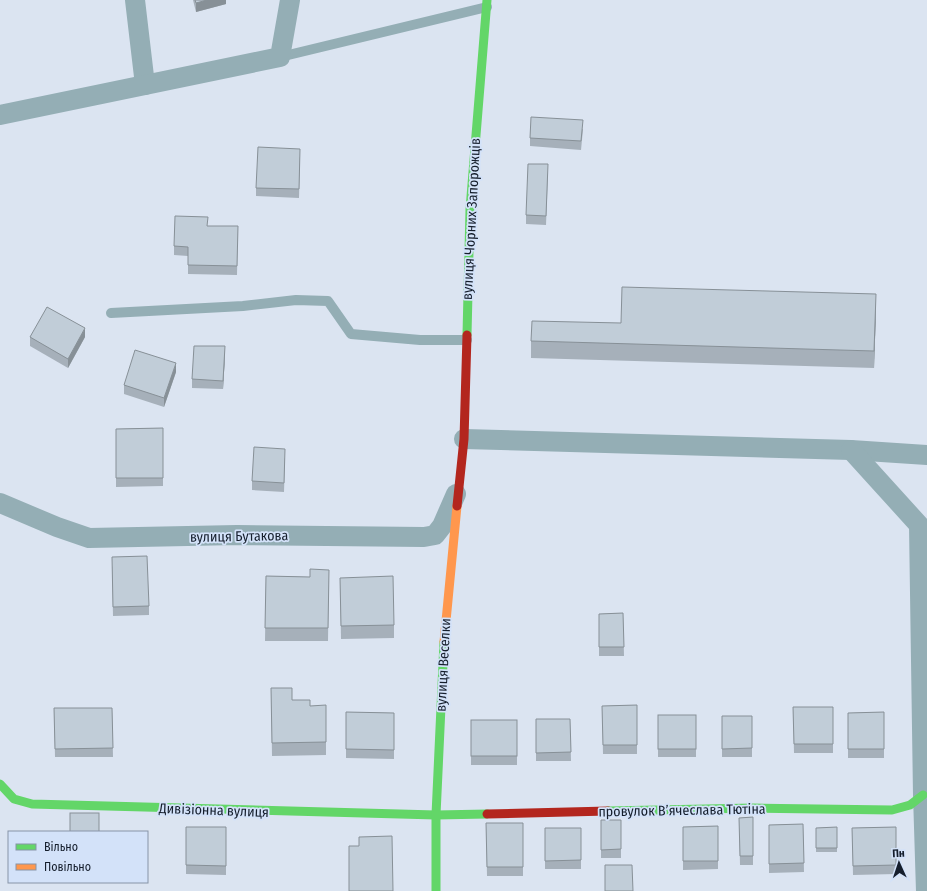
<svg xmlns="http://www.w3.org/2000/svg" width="927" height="891" font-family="'Fira Sans Condensed',sans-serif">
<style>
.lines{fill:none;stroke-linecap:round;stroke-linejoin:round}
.lane{stroke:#94aeb5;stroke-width:10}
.street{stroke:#94aeb5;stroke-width:20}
.fast{stroke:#63d668;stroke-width:9}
.slow{stroke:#ff974d;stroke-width:9}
.jam{stroke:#b3261e;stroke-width:9}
.wall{fill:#a6b0ba}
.shaded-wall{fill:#879097}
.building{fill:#c1cdd8;stroke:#879097}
.labels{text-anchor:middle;stroke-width:3.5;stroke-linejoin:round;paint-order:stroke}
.street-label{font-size:14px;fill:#151e2c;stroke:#d3e2f9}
</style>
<rect width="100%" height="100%" fill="#dbe4f1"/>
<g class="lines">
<g class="lane">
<path d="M280 57 487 7"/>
<path d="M111 313 243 306 296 300 328 301 351 334 420 340H467"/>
</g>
<g class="street">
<path d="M135 0 145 85"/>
<path d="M0 115 280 57 290 0"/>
<path d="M464 439 851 450 927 455"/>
<path d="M851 450 919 525 923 795 926 891"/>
<path d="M0 503 57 527 89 538 237 535 424 537 435 535 442 526 456 494"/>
</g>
<g class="fast">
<path d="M467 335 470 209 487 0"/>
<path d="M0 784 14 799 32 804 436 815 487 814"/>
<path d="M608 811 753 808 892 810 910 805 923 795"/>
<path d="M436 891V815L444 642"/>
</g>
<path class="slow" d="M444 642 457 506"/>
<g class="jam">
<path d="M457 506 464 439 467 335"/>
<path d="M487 814 608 811"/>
</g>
</g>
<g class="wall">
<path d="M193 0H226V4L196 12Z"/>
<path d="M583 129 581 150 530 146V138Z"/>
<path d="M300 157 299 198 256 196V188Z"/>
<path d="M548 173 546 225 526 224V215Z"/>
<path d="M208 226H238L237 275 188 274V256L174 255V246Z"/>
<path d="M876 311 874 368 531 358V341L621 323Z"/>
<path d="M30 337H85L68 368 30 346Z"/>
<path d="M225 355 223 389 192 388V379Z"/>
<path d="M176 372 164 407 124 394V385Z"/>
<path d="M163 428V486L116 487V429Z"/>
<path d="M285 458 284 492 252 490V481Z"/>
<path d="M112 566 149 606V615L113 616Z"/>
<path d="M329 570 328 641H265L266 576 310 577Z"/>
<path d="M340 578 394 625V638L341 639Z"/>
<path d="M623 613 624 656H599V614Z"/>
<path d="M271 688 292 700 310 706 326 742V755L272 756Z"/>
<path d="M637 705V754H603L602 706Z"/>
<path d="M793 707H833V753H794Z"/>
<path d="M54 708H112L113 757H55Z"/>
<path d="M346 712 394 713V759L346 758Z"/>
<path d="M884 712V758H848V713Z"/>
<rect x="658" y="715" width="38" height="42"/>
<rect x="722" y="716" width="30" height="41"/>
<path d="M536 719H570L571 761H536Z"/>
<rect x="471" y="720" width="46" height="45"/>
<path d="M753 817V865H740L739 818Z"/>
<rect x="601" y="820" width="20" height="38"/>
<path d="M486 823H523V876H487Z"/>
<path d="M803 824 804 872 769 873V825Z"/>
<path d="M718 826V869L683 870V827Z"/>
<path d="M186 827H226V875L186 874Z"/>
<path d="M837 827V852H816V828Z"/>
<path d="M896 827V874L853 875 852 828Z"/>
<rect x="545" y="828" width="36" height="41"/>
</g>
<g class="shaded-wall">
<path d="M207 0H226V4L196 12V3Z"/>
<path d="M876 294V311L874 368V351Z"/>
<path d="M85 328V337L68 368V359Z"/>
<path d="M225 346V355L223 389V381Z"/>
<path d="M176 363V372L164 407V398Z"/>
</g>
<g class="building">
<path d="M195 0H207L196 3Z"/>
<path d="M531 117 583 120 581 141 530 138Z"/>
<path d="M258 147 300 149 299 189 256 188Z"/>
<path d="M528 164H548L546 216 526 215Z"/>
<path d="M175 216 208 217 207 226H238L237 266 188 265V247L174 246Z"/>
<path d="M622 287 876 294 874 351 531 341 532 321 621 323Z"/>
<path d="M47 307 85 328 68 359 30 337Z"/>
<path d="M194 346H225L223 381 192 379Z"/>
<path d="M135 350 176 363 164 398 124 385Z"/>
<path d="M163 428V478H116V429Z"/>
<path d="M254 447 285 449 284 483 252 481Z"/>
<path d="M147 556 149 606 113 607 112 557Z"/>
<path d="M310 569 329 570 328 628H265L266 576 310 577Z"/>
<path d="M393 576 394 625 341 626 340 578Z"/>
<path d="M623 613 624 647H599V614Z"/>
<path d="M271 688H292V700H310V706L326 705V742L272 743Z"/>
<path d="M637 705V745H603L602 706Z"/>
<path d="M793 707H833V744H794Z"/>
<path d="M54 708H112L113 748 55 749Z"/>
<path d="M346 712 394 713V750L346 749Z"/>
<path d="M884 712V749H848V713Z"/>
<rect x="658" y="715" width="38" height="34"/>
<path d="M722 716H752V748L722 749Z"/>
<path d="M536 719H570L571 752 536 753Z"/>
<rect x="471" y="720" width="46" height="36"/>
<rect x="70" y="813" width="29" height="19"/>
<path d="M753 817V856H740L739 818Z"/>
<path d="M601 820H621V849L601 850Z"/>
<path d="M486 823H523V867H487Z"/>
<path d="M803 824 804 863 769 864V825Z"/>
<path d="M718 826V861H683V827Z"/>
<path d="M186 827H226V866L186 865Z"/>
<path d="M837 827V848H816V828Z"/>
<path d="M896 827V865L853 866 852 828Z"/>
<path d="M545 828H581V860L545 861Z"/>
<path d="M392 836 393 891H349V846H359V837Z"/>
<path d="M605 865H632L633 891H605Z"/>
</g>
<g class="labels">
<g class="street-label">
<text transform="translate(471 219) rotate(-87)" y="5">вулиця Чорних Запорожців</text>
<text transform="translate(239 536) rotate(-1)" y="5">вулиця Бутакова</text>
<text transform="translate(443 665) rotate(-87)" y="5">вулиця Веселки</text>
<text transform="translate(214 810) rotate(2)" y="5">Дивізіонна вулиця</text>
<text transform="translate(682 810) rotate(-1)" y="5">провулок Вʼячеслава Тютіна</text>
</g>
</g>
<rect x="8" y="831" width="140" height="52" fill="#d3e2f9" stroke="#8794a7"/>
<rect x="16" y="844" width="20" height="6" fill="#63d668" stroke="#8794a7"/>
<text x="44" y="851" font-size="12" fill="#151e2c">Вільно</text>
<rect x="16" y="864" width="20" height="6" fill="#ff974d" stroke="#8794a7"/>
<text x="44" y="871" font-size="12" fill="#151e2c">Повільно</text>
<g transform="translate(899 863) rotate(357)" stroke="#d3e2f9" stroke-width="3" paint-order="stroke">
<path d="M0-3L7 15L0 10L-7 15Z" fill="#151e2c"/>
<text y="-6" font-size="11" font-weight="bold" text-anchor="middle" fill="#151e2c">Пн</text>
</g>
</svg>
